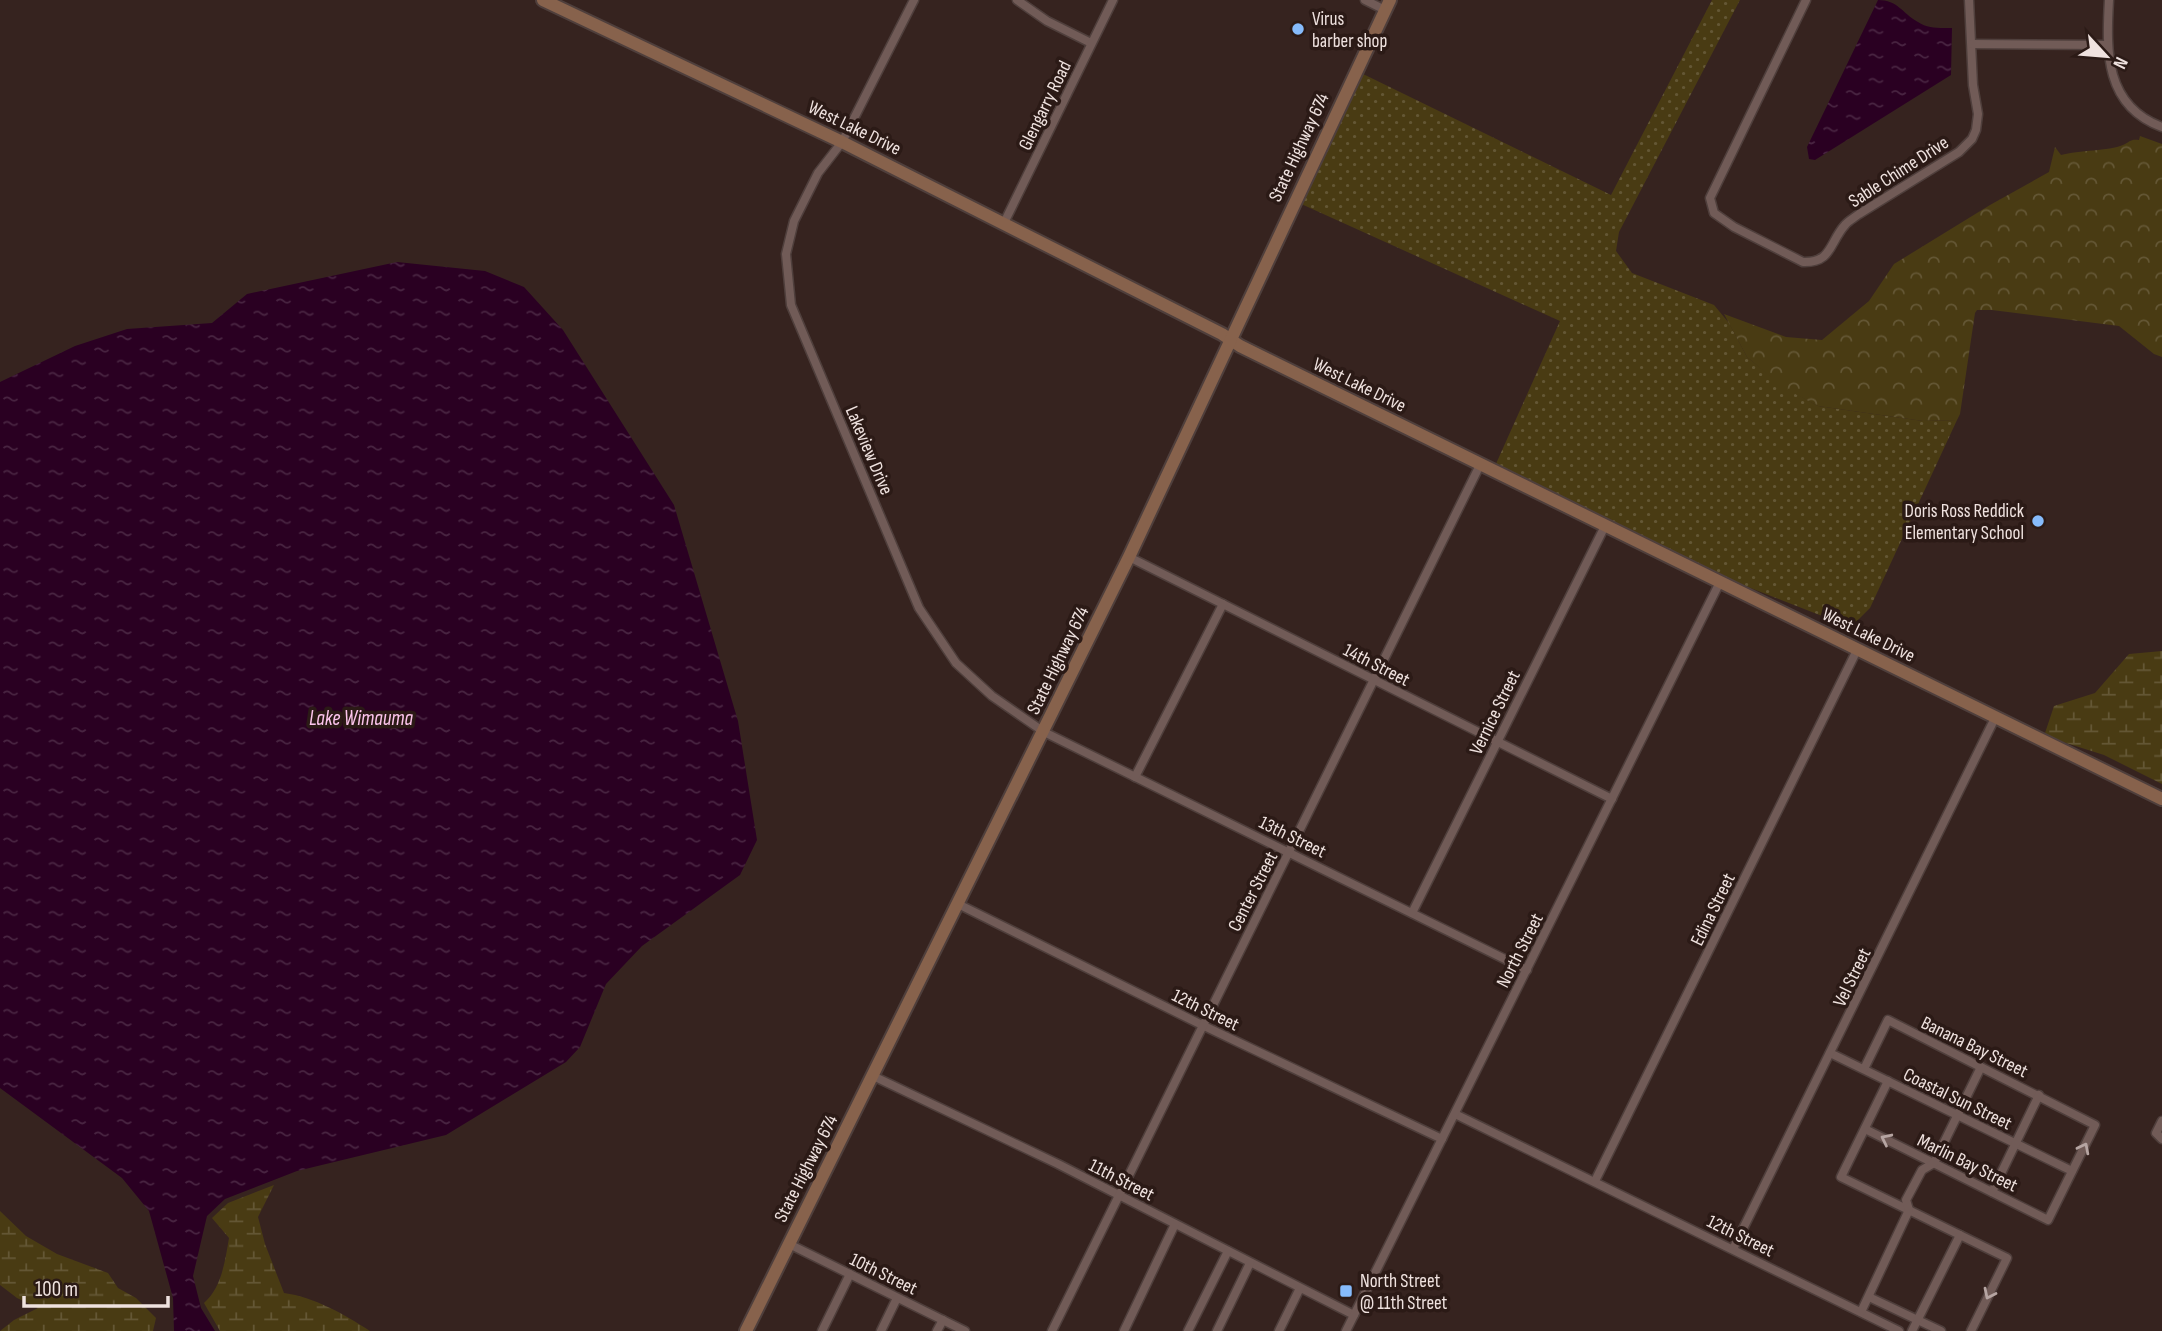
<svg xmlns="http://www.w3.org/2000/svg" width="2162" height="1331" font-family="'Sofia Sans Condensed',sans-serif">
<style>
.grass{fill:url(#grass-dots)}
.forest{fill:url(#forest-crowns)}
.wetland{fill:url(#wetland-marsh)}
.water{fill:url(#water-ripples)}
.lines{fill:none;stroke-linecap:round;stroke-linejoin:round}
.street-casing{stroke:#4f3f3c;stroke-width:11}
.secondary-casing{stroke:#4f3f3c;stroke-width:16}
.street{stroke:#715b57;stroke-width:8}
.secondary{stroke:#87624c;stroke-width:12}
.oneway{stroke:#b6a5a2}
.poi-dot{fill:#86bbfb;stroke:#2b1a16;stroke-width:2.5}
.labels{text-anchor:middle;stroke-width:7;stroke-linejoin:round;paint-order:stroke}
.poi-label{font-size:19px;fill:#efe2df;stroke:#2b1a16;text-anchor:start}
.street-label{font-size:19px;fill:#efe2df;stroke:#2b1a16}
.water-label{font-size:21px;font-style:italic;fill:#fcc4ec;stroke:#2b1a16}
</style>
<defs>
<pattern id="grass-dots" width="8" height="8" patternUnits="userSpaceOnUse" patternTransform="scale(1.75)"><rect width="8" height="8" fill="#493b13"/><path d="M2 2h.1M6 6h.1" fill="none" stroke="#645735" stroke-width="1.8" stroke-linecap="round"/></pattern>
<pattern id="forest-crowns" width="20" height="18" patternUnits="userSpaceOnUse" patternTransform="scale(1.75)"><rect width="20" height="18" fill="#493b13"/><path d="M2 6a3 3 0 1 1 6 0M12 15a3 3 0 1 1 6 0" fill="none" stroke="#645735"/></pattern>
<pattern id="wetland-marsh" width="20" height="14" patternUnits="userSpaceOnUse" patternTransform="scale(1.75)"><rect width="20" height="14" fill="#493b13"/><path d="M1 5h8M5 5V1M11 12h8M15 12V8" fill="none" stroke="#645735"/></pattern>
<pattern id="water-ripples" width="26" height="14" patternUnits="userSpaceOnUse" patternTransform="scale(1.75)"><rect width="26" height="14" fill="#2a0022"/><path d="M2 4q2-2 4 0t4 0M15 11q2-2 4 0t4 0" fill="none" stroke="#492542"/></pattern>
</defs>
<rect width="100%" height="100%" fill="#36231f"/>
<path class="grass" d="M1712 0H1740L1619 232 1616 251 1632 273 1714 305 1729 323 1747 357 1784 387 1818 406 1923 421 1957 420 1870 608 1849 629 1840 623 1717 575 1495 466 1560 321 1299 203 1361 73 1611 195Z"/>
<path class="forest" d="M2140 136 2162 144V357L2154 354 2119 326 1992 310H1977L1975 313 1960 414 1957 420 1923 421 1818 406 1784 388 1747 357 1724 314 1786 337 1822 340 1869 301 1894 264 1990 205 2049 172 2055 147 2061 155C2079 150 2109 151 2123 145 2130 142 2130 139 2139 140Z"/>
<g class="wetland">
<path d="M2162 651V784L2104 755 2044 736 2054 706 2095 693 2129 654Z"/>
<path d="M274 1185 258 1217 265 1244 284 1293C314 1297 344 1314 370 1331H220L204 1303C222 1287 225 1261 229 1238L212 1218 228 1203Z"/>
<path d="M0 1211 26 1236 57 1254 108 1273 118 1288 136 1298 156 1318 153 1331H0L14 1320 38 1308 17 1298 0 1285Z"/>
</g>
<g class="water">
<path d="M1878 0C1898 0 1902 13 1918 22 1928 29 1940 28 1952 28L1951 75 1815 160 1809 159 1807 147Z"/>
<path d="M397 262 485 271 524 287 563 330 674 505 738 721 757 840 740 875 642 946 606 984 580 1047 566 1062 446 1135 297 1171 225 1199 207 1216 193 1276 201 1308 215 1331H174L173 1298 149 1211 122 1178 0 1088V382L75 346 127 329 212 323 247 294Z"/>
</g>
<g class="lines">
<g class="street-casing">
<g id="street">
<path d="M914 0 842 142 818 173 794 221 786 254 791 305 919 608 956 663 992 696 1044 732 1527 970"/>
<path d="M1017 0 1047 21 1091 43"/>
<path d="M1365 0 1385 10"/>
<path d="M1806 0 1710 198 1714 213 1734 227 1803 262C1832 263 1829 243 1845 225 1848 221 1854 218 1859 214L1959 152 1972 139 1976 130 1978 114 1973 85 1969 0"/>
<path d="M2109 0C2106 52 2105 106 2162 127"/>
<path d="M1972 44 2107 45"/>
<path d="M1004 223 1113 0"/>
<path d="M1129 557 1612 799"/>
<path d="M1135 777 1223 604"/>
<path d="M958 904 1202 1025 1442 1139"/>
<path d="M1412 913 1605 526"/>
<path d="M1830 1053 2072 1171"/>
<path d="M1864 1069 1888 1020 2095 1125 2048 1220 1865 1129"/>
<path d="M873 1076 1058 1164 1354 1315"/>
<path d="M1888 1081 1841 1177 2007 1258 1971 1331"/>
<path d="M1455 1114 1899 1331"/>
<path d="M2162 1121 2156 1133 2162 1139"/>
<path d="M1595 1181 1857 650"/>
<path d="M1992 1192 2039 1095"/>
<path d="M789 1244 965 1331"/>
<path d="M1733 1249 1995 718"/>
<path d="M1869 1297 1941 1331"/>
<path d="M1861 1312 1909 1210 1906 1200 1922 1170 1934 1163 1981 1067"/>
<path d="M822 1331 850 1274"/>
<path d="M881 1331 897 1298"/>
<path d="M937 1331 943 1320"/>
<path d="M1052 1331 1480 465"/>
<path d="M1124 1331 1175 1224"/>
<path d="M1188 1331 1228 1251"/>
<path d="M1217 1331 1250 1263"/>
<path d="M1279 1331 1300 1288"/>
<path d="M1346 1331 1720 582"/>
<path d="M1912 1331 1960 1235"/>
</g>
</g>
<g class="secondary-casing">
<g id="secondary">
<path d="M543 0 842 142 1222 334 1240 346 2162 799"/>
<path d="M746 1331 1129 557 1390 0"/>
</g>
</g>
<use href="#street" class="street"/>
<use href="#secondary" class="secondary"/>
</g>
<defs><path id="oneway-chevron" d="M-2-3.5L2.5 0L-2 3.5" fill="none" stroke-width="1.6" stroke-linecap="round" stroke-linejoin="round" transform="scale(1.75)"/></defs>
<g class="oneway">
<use href="#oneway-chevron" transform="translate(1886 1139) rotate(-154)"/>
<use href="#oneway-chevron" transform="translate(2084 1148) rotate(-63)"/>
<use href="#oneway-chevron" transform="translate(1989 1294) rotate(116)"/>
</g>
<g class="poi-dot">
<circle cx="1298" cy="29" r="7"/>
<circle cx="2038" cy="521" r="7"/>
<rect x="1339" y="1284" width="14" height="14" rx="3.5"/>
</g>
<g class="labels">
<g class="poi-label">
<text x="1312" y="25">Virus<tspan x="1312" dy="22">barber shop</tspan></text>
<text x="2024" y="517" text-anchor="end">Doris Ross Reddick<tspan x="2024" dy="22">Elementary School</tspan></text>
<text x="1360" y="1287">North Street<tspan x="1360" dy="22">@ 11th Street</tspan></text>
</g>
<g class="street-label">
<text transform="translate(1044 105) rotate(-64)" y="7">Glengarry Road</text>
<text transform="translate(855 127) rotate(26)" y="7">West Lake Drive</text>
<text transform="translate(1298 147) rotate(-65)" y="7">State Highway 674</text>
<text transform="translate(1898 171) rotate(-33)" y="7">Sable Chime Drive</text>
<text transform="translate(1360 384) rotate(26)" y="7">West Lake Drive</text>
<text transform="translate(870 450) rotate(67)" y="7">Lakeview Drive</text>
<text transform="translate(1869 634) rotate(26)" y="7">West Lake Drive</text>
<text transform="translate(1057 660) rotate(-64)" y="7">State Highway 674</text>
<text transform="translate(1377 664) rotate(27)" y="7">14th Street</text>
<text transform="translate(1494 712) rotate(-64)" y="7">Vernice Street</text>
<text transform="translate(1293 836) rotate(26)" y="7">13th Street</text>
<text transform="translate(1252 891) rotate(-63)" y="7">Center Street</text>
<text transform="translate(1712 909) rotate(-64)" y="7">Edina Street</text>
<text transform="translate(1519 950) rotate(-63)" y="7">North Street</text>
<text transform="translate(1851 977) rotate(-64)" y="7">Vel Street</text>
<text transform="translate(1206 1009) rotate(26)" y="7">12th Street</text>
<text transform="translate(1975 1046) rotate(26)" y="7">Banana Bay Street</text>
<text transform="translate(1958 1098) rotate(26)" y="7">Coastal Sun Street</text>
<text transform="translate(1968 1162) rotate(26)" y="7">Marlin Bay Street</text>
<text transform="translate(805 1168) rotate(-63)" y="7">State Highway 674</text>
<text transform="translate(1122 1179) rotate(27)" y="7">11th Street</text>
<text transform="translate(1741 1235) rotate(26)" y="7">12th Street</text>
<text transform="translate(884 1273) rotate(26)" y="7">10th Street</text>
</g>
<g class="water-label">
<text x="361" y="725">Lake Wimauma</text>
</g>
</g>
<g transform="translate(2106 56) rotate(116)" stroke="#2b1a16" stroke-width="5" paint-order="stroke">
<path d="M0-5L12 26L0 18L-12 26Z" fill="#efe2df"/>
<text y="-10" font-size="19" font-weight="bold" text-anchor="middle" fill="#efe2df">N</text>
</g>
<path d="M24 1296v10h144v-10" fill="none" stroke="#efe2df" stroke-width="3.5"/>
<text x="35" y="1296" font-size="21" fill="#efe2df" stroke="#2b1a16" stroke-width="5" paint-order="stroke">100 m</text>
</svg>
